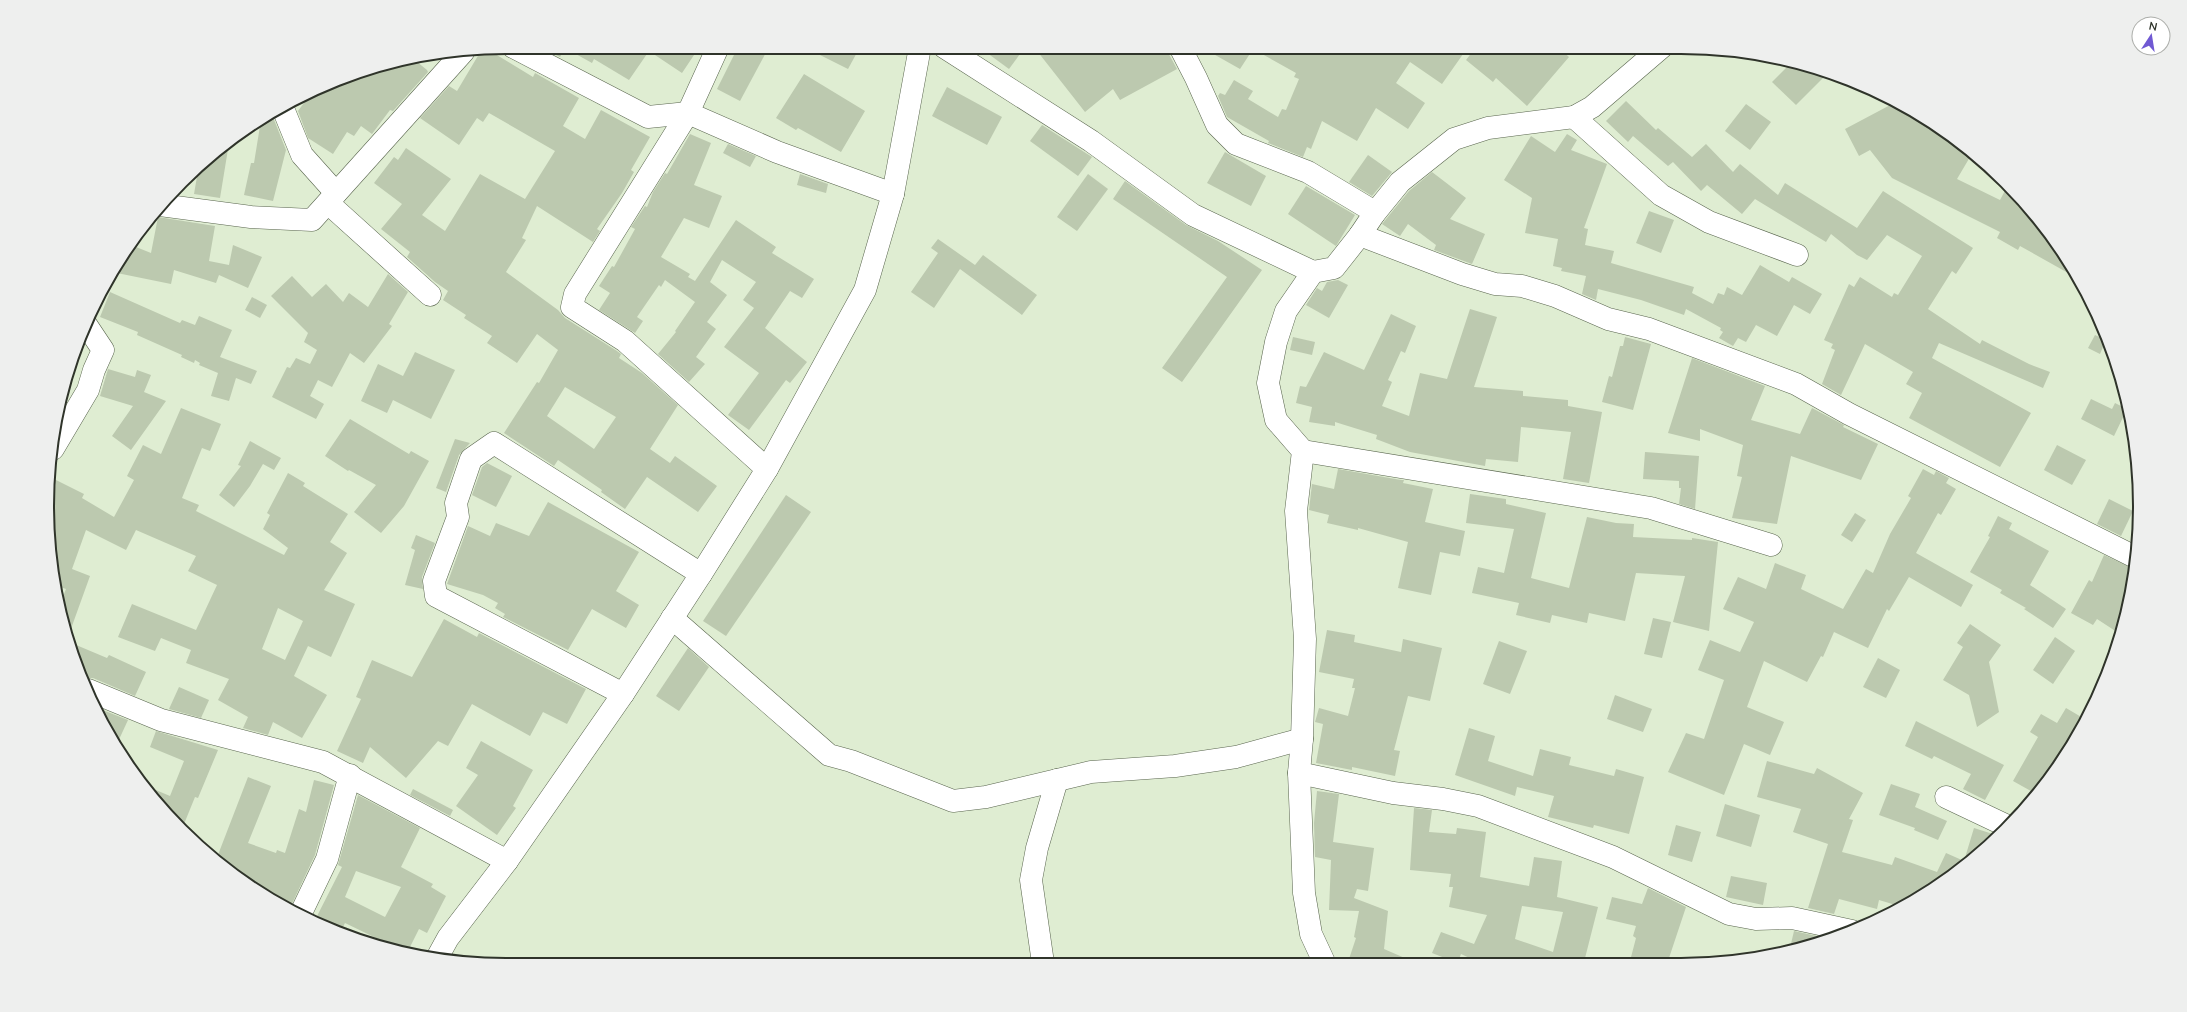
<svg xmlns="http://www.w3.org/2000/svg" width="2187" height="1012" font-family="Mulish,sans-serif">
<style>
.building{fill:#bcc9af;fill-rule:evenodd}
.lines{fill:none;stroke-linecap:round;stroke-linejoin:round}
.minor-casing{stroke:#59654e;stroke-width:23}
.minor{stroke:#fff;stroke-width:22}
.rim{fill:none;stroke:#2f342a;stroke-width:2}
</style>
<rect width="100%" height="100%" fill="#dfedd2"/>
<g class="building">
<path d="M550 47H689L696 52 682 73 649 51 629 80 594 59 592 63 565 48 560 57 548 51Z"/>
<path d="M738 47H769L740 101 717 89Z"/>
<path d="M804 47H860L848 69Z"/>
<path d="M979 47H1025L1009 69Z"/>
<path d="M1034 47H1165L1177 69 1120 100 1113 89 1085 112Z"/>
<path d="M1201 47H1468L1442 84 1410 62 1396 83 1425 103 1408 129 1376 108 1357 141 1322 121 1311 149 1307 147 1303 157 1268 143 1269 141 1227 117 1218 96 1220 93 1225 95 1234 80 1253 91 1248 99 1278 117 1282 109 1286 110 1299 79 1294 77 1296 73 1253 49 1240 69Z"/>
<path d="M1476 47H1558L1569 57 1527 106 1496 78 1493 82 1466 60Z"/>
<path d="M482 49H487L533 77 535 73 579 98 563 126 585 139 601 110 650 137 631 170 634 172 622 193 597 229 600 231 593 242 537 206 522 238 526 240 506 272 558 310 565 318 617 351 621 354 619 358 642 373 678 405 650 449 670 463 675 456 717 486 698 512 647 477 625 509 601 492 602 490 558 460 554 466 504 433 537 382 539 383 558 350 537 334 517 363 487 343 492 336 464 318 466 315 443 300 448 291 435 282 407 257 410 252 381 229 402 204 374 183 394 157 398 160 406 148 451 179 422 215 445 231 480 174 525 199 555 151 489 113 483 122 477 118 459 145 420 118 449 86 457 91ZM565 387 616 417 594 449 547 416Z"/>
<path d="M411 57 427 70 428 72 393 111 390 110 372 134 361 126 354 136 347 132 333 154 308 138 298 111 312 92 358 71Z"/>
<path d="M1792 62 1828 73 1796 105 1772 82Z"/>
<path d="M804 74 865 111 841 152 798 128 796 130 776 118Z"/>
<path d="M947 87 1002 117 987 145 932 116Z"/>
<path d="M1626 101 1656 130 1658 128 1692 157 1706 144 1733 172 1740 164 1778 195 1785 183 1857 228 1883 191 1973 248 1956 274 1952 271 1928 309 1980 344 1982 340 2029 364 2050 372 2043 388 1939 343 1932 358 2031 413 2000 467 1909 418 1922 393 1906 384 1913 372 1865 344 1841 395 1822 384 1835 350 1831 348 1833 344 1824 340 1849 284 1854 287 1860 277 1892 297 1894 293 1898 295 1922 256 1887 235 1867 260 1857 255 1831 234 1826 242 1755 199 1742 214 1707 185 1701 191 1673 162 1668 166 1633 136 1628 142 1606 121Z"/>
<path d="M1894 103 1936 124 1970 152V157L1957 179 2000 200 2008 185 2063 251 2077 278 2020 246 2018 250 1997 238 2000 232 1892 178 1870 150 1859 156 1845 129Z"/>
<path d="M1746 104 1771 122 1750 150 1725 131Z"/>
<path d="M271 112 286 150 273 201 244 195 251 163H254L260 126 263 118Z"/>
<path d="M1042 125 1092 157 1078 176 1030 141Z"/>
<path d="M690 134 711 143 694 185 722 196 709 228 684 218 661 257 690 274 688 277 695 281 736 220 776 247 772 253 814 279 802 298 790 291 765 328 807 362 790 383 786 380 749 430 728 415 759 373 724 347 754 308 743 300 756 282 722 260 710 282 727 295 707 322 716 329 696 357 705 364 689 382 658 354 676 332 675 331 695 302 665 280 661 287 659 285 637 317 643 321 635 333 599 310 610 293 599 286 612 266 614 267 635 229 631 227 645 206 647 207 653 192 665 173 667 174Z"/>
<path d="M1567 134 1577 140 1571 150 1607 164 1584 228 1588 229 1585 245 1614 251 1611 263 1694 287 1692 293 1713 304 1718 293 1724 295 1727 287 1742 295 1760 265 1789 282 1792 277 1822 294 1810 314 1794 305 1777 336 1756 325 1746 342 1738 338 1733 346 1719 338 1723 332 1720 330 1721 328 1686 309 1684 315 1641 300 1598 289 1596 300 1582 294 1586 276 1561 271 1562 268 1553 266 1558 239 1525 233 1532 198 1504 180 1531 136 1555 152Z"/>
<path d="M229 143 220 198 194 194 199 165Z"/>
<path d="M728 144 756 156 750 167 723 153Z"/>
<path d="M1225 152 1266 176 1251 206 1207 183Z"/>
<path d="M1368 155 1392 172 1372 196 1349 182Z"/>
<path d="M1432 172 1466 198 1450 219 1485 234 1472 264 1434 250 1436 245 1408 224 1400 236 1382 224 1409 191Z"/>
<path d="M800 174 828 184 826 193 797 185Z"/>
<path d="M1088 174 1108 189 1077 231 1057 217Z"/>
<path d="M1125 181 1186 225 1218 241 1262 270 1182 382 1162 368 1227 277 1113 199Z"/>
<path d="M1306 186 1355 215 1336 246 1288 214Z"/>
<path d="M1649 211 1674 220 1661 253 1636 243Z"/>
<path d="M158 217 215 226 209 261 229 265 233 245 262 257 248 288 219 275 216 283 174 270 171 284 112 272 131 245 151 253Z"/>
<path d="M938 239 975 265 983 255 1037 295 1022 315 960 269 934 308 911 292 938 253 931 248Z"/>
<path d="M388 274 408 292 389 324 392 326 364 363 350 353 332 387 318 380 310 396 324 404 316 419 272 397 287 367 290 368 296 358 310 364 317 350 304 342 308 333 271 296 292 276 312 297 326 284 343 302 349 293 368 307Z"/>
<path d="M1338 280 1348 285 1329 318 1306 305 1317 288 1322 291 1327 282Z"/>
<path d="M110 292 180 323 182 320 195 325 199 316 232 330 220 357 257 371 251 384 236 378 229 401 211 396 218 373 199 365 200 363 195 360 194 363 181 357 182 355 137 335 138 332 100 317Z"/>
<path d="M252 297 267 305 260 318 245 310Z"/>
<path d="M1470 309 1497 317 1474 387 1523 391V396L1568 400V406L1602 412 1589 483 1563 479 1571 432 1521 427 1518 462 1486 459 1485 466 1410 452 1376 439 1377 435 1335 422V426L1309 422 1312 407 1296 403 1300 386 1306 387 1324 352 1364 370 1391 314 1416 326 1405 353 1401 351 1388 380 1392 382 1382 406 1409 416 1420 373 1447 379Z"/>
<path d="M2095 335 2106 340 2100 354 2088 348Z"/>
<path d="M1293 337 1315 342 1312 355 1290 350Z"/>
<path d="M1625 337 1651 344 1633 410 1602 402 1609 376 1612 377 1620 346H1623Z"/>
<path d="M415 352 455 370 431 419 393 400 387 413 361 401 378 364 403 376Z"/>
<path d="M1692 358 1765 386 1751 420 1800 434 1812 408 1844 425 1843 427 1878 444 1861 480 1791 456 1777 524 1732 518 1742 477 1737 476 1743 445 1700 429V441L1668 433Z"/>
<path d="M108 369 135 377 137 370 151 375 144 392 166 401 131 450 112 436 133 406 100 396Z"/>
<path d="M2091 399 2112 409 2115 403 2127 409 2114 436 2081 419Z"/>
<path d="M181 408 221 424 210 451 202 448 182 498 199 505 196 511 284 555 288 548 263 529 270 515 267 513 288 473 305 483 303 486 348 514 330 542 347 553 324 590 355 604 331 657 308 646 294 676 327 695 302 738 273 722 268 735 243 728 248 717 218 700 229 679 186 663 191 650 161 638 155 651 118 637 132 604 196 630 217 585 188 571 196 556 136 530 126 550 86 530 72 569 90 576 68 637 60 604 66 589 55 585 51 566 47 506 50 477 84 494 82 498 114 517 134 480 127 476 143 445 161 454ZM278 608 303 621 285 660 262 649Z"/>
<path d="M350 419 409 454 411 451 429 461 404 506 381 533 354 512 376 485 349 470 348 471 325 456Z"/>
<path d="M455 439 470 443 459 455 446 492 436 488Z"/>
<path d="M250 441 281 458 274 470 263 464 250 486 234 507 219 495 241 466 238 465Z"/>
<path d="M2057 445 2086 460 2072 485 2044 470Z"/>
<path d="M1645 452 1699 456 1695 509 1679 504 1681 488H1679V481L1643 479Z"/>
<path d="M487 463 512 476 496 507 472 495 482 467Z"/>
<path d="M1338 469 1401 480H1404L1403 483 1433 489 1425 522 1465 531 1460 556 1440 552 1431 595 1398 588 1408 542 1358 528V530L1327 523 1329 515 1309 510 1312 484 1334 489Z"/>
<path d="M1923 469 1934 475 1936 471 1949 478 1946 483 1956 489 1941 515 1938 513 1916 553 1973 585 1961 607 1909 577 1889 611 1887 609 1868 648 1834 632 1823 657 1821 656 1807 682 1764 661 1747 707 1784 722 1770 755 1744 744 1724 795 1668 772 1686 733 1704 739 1724 680 1698 670 1710 640 1740 652 1754 622 1723 609 1738 577 1766 589 1775 563 1806 575 1801 589 1843 609 1866 569 1873 573 1890 534 1911 498 1908 496Z"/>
<path d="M1470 494 1506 499V504L1546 513 1531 578 1569 588 1587 517 1616 523 1634 524 1633 537 1692 540V538L1718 542 1709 631 1673 622 1685 576 1636 573 1625 621 1589 613 1587 623 1552 615 1550 623 1516 615 1519 603 1472 593 1478 567 1504 573 1514 529 1466 523Z"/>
<path d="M786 495 811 512 726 636 703 621Z"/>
<path d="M2109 499 2133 511 2121 536 2097 524Z"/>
<path d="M548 502 639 552 616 591 639 605 626 628 592 609 568 650 503 617 505 614 495 608 498 603 483 595 447 584 468 526 490 536 496 523 529 536Z"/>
<path d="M1855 513 1866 520 1852 542 1841 535Z"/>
<path d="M1998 516 2012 523 2009 529 2049 551 2030 585 2066 609 2053 628 2024 609 2026 608 2000 593 2002 590 1970 572 1990 537 1988 536Z"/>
<path d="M416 535 435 543 422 577 423 589 405 585 415 550 411 548Z"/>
<path d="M2104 555 2134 569 2131 595 2120 634 2097 619 2093 625 2071 613 2089 580 2092 582Z"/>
<path d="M1653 618 1671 622 1662 658 1644 654Z"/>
<path d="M444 619 477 637 479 633 586 689 567 724 543 712 530 736 472 704 448 746 438 741 406 778 370 747 363 763 337 751 361 699 356 697 372 660 412 677Z"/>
<path d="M1970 624 2001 645 1989 662 1999 712 1977 727 1969 695 1943 680 1963 647 1957 643Z"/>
<path d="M1327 630 1355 635 1354 642 1401 652 1403 639 1442 648 1430 701 1408 696 1394 750 1400 751 1395 776 1352 767V770L1316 763 1323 724 1315 722 1319 708 1348 716 1355 688H1352L1354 679 1319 672Z"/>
<path d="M2055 637 2075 651 2053 684 2033 670Z"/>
<path d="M1499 641 1527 651 1510 694 1483 684Z"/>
<path d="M69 642 107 658 109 655 146 672 135 696 93 678 83 679 71 654Z"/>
<path d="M688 648 709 667 679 711 656 696Z"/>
<path d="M1878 658 1900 670 1886 698 1863 687Z"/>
<path d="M179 687 209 700 201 718 169 709Z"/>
<path d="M1615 695 1652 709 1643 732 1607 719Z"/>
<path d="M95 707 128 720 116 746 108 735Z"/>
<path d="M2066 708 2083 718 2064 751 2061 750 2036 794 2013 781 2038 737 2030 732 2041 714 2057 723Z"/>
<path d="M1916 721 2004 765 1985 800 1963 789 1971 774 1934 756 1932 759 1905 746Z"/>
<path d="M1469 728 1495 736 1488 761 1533 776 1540 749 1571 757 1569 765 1614 776 1616 769 1644 777 1629 834 1594 825 1593 828 1548 817 1554 796 1517 787 1515 796 1455 775Z"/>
<path d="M156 731 218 750 198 798 195 797 182 829 161 808 144 785 170 796 184 761 150 747Z"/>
<path d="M481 741 533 770 513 806 516 808 497 835 456 806 478 775 466 768Z"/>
<path d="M1767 761 1814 774 1817 768 1863 793 1849 819 1853 820 1842 852 1892 865 1895 857 1937 872 1946 853 1964 861 1974 828 1996 835 1961 870 1899 906 1879 900 1877 909 1839 899 1834 914 1808 908 1828 844 1793 832 1801 809 1757 797Z"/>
<path d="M248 777 271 786 248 843 276 853 277 850 285 853 299 809 306 812 314 780 334 785 315 855 289 910 276 903 216 860Z"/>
<path d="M1891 784 1920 794 1915 807 1947 821 1938 840 1914 830 1915 828 1879 815Z"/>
<path d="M413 789 453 810 450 816 410 795Z"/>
<path d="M1317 791 1339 794 1333 842 1374 848 1368 891 1357 889 1354 898 1388 911 1384 949 1414 962H1348L1356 938 1354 937 1359 911 1329 910 1331 860 1315 857 1314 823Z"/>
<path d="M358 795 420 828 401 867 433 884 431 887 446 896 427 933 419 929 407 953 345 923 340 933 314 922 342 867 338 865ZM356 871 401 887 385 917 345 897Z"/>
<path d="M1725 804 1760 815 1751 847 1716 836Z"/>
<path d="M1414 808 1432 810 1429 832 1456 834 1457 828 1486 832 1480 877 1529 886 1534 857 1562 861 1557 897 1598 907 1584 962H1478L1461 954 1458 962H1455L1432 953 1441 932 1474 944 1487 915 1449 907 1453 887H1449L1451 874 1410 870ZM1522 906 1563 912 1553 952 1515 939Z"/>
<path d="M1676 825 1701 832 1692 862 1668 855Z"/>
<path d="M1731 876 1767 883 1763 905 1726 897Z"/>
<path d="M1648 888 1686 907 1668 961H1630L1636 938 1633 936 1636 926 1606 919 1612 897 1642 904Z"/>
<path d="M1794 931 1826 938 1790 948Z"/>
</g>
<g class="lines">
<g class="minor-casing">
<g id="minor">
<path d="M513 47 648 117 688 113 777 152 893 194"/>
<path d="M718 47 688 113 575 294 572 307 625 341 767 469"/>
<path d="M944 47 1091 141 1193 215 1313 272"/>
<path d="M1180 47 1196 78 1217 125 1236 144 1308 172 1368 208 1374 214 1360 235 1462 274 1495 284 1522 286 1555 296 1608 319 1649 329 1796 384 1849 414 2135 557"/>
<path d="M282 106 302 155 336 193"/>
<path d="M1574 117 1661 195 1709 222 1797 255"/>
<path d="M328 203 430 295"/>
<path d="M160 205 251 217 312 220 464 51"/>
<path d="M1374 214 1400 182 1454 139 1488 128 1574 117 1592 107 1662 47"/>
<path d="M53 449 88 390 94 370 103 350 85 323"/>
<path d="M1303 451 1651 508 1771 545"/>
<path d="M672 618 829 755 851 761 953 801 986 797 1091 772 1175 766 1236 757 1302 739"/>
<path d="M88 690 161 720 323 762 507 861"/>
<path d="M623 694 436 596 434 581 458 517 456 503 471 459 494 443 701 574"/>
<path d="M1299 773 1393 793 1443 799 1478 806 1613 857 1729 914 1756 919 1792 918 1852 931"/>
<path d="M1946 797 2005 825"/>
<path d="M300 915 327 859 350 775"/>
<path d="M437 958 448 938 507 861 623 694 703 571 767 469 865 290 893 194 920 47"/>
<path d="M1324 962 1311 934 1304 893 1299 773 1302 739 1305 639 1296 511 1303 451 1276 420 1268 383 1276 342 1286 311 1313 272 1334 268 1360 235"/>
<path d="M1043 963 1031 880 1037 848 1057 780"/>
</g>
</g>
<use href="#minor" class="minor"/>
</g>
<path d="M0 0H2187V1012H0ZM506 54H1681A452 452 0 0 1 2133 506V506A452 452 0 0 1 1681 958H506A452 452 0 0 1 54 506V506A452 452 0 0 1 506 54Z" fill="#eeefee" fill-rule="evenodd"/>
<path class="rim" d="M506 54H1681A452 452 0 0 1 2133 506V506A452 452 0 0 1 1681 958H506A452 452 0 0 1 54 506V506A452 452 0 0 1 506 54Z"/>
<g transform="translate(2151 36) rotate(12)"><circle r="19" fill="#ffffff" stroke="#acaeaa"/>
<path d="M0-3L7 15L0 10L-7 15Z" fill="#7059d3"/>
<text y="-6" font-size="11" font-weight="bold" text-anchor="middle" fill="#2f342a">N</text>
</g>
</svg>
